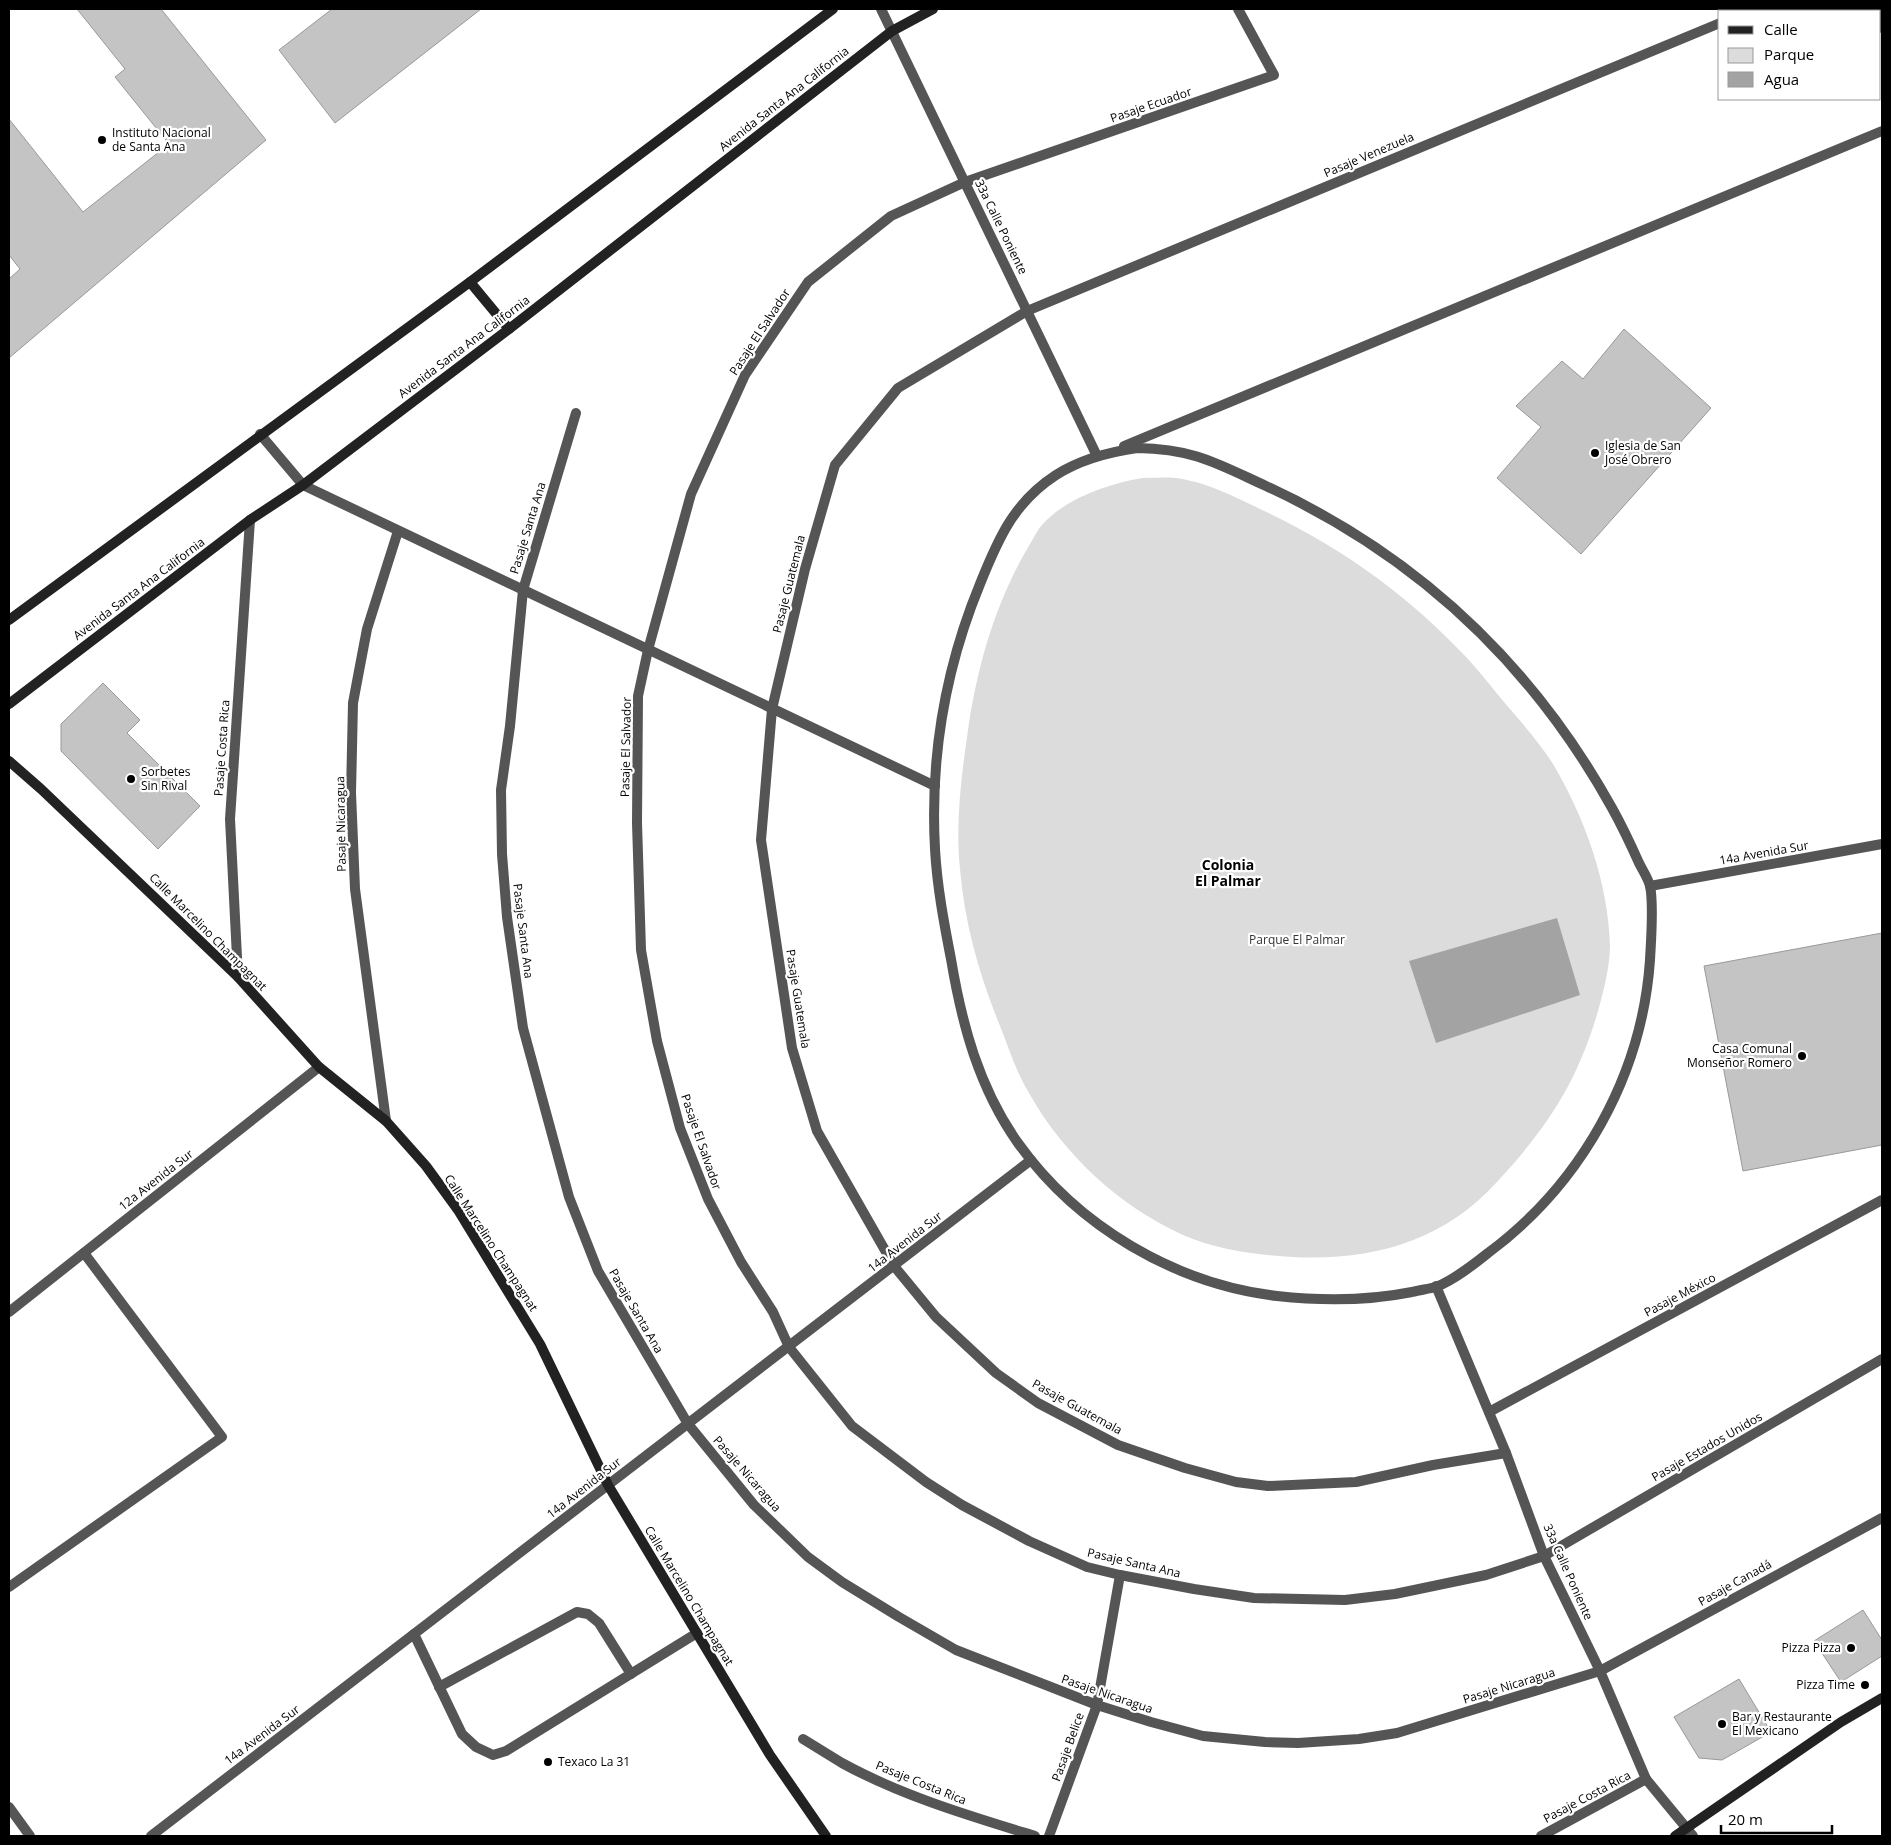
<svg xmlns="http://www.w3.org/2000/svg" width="1891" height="1845" font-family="'Open Sans',sans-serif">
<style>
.green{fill:#dcdcdc}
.water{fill:#a3a3a3}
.building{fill:#c4c4c4;stroke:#999}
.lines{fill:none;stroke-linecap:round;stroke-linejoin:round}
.lane{stroke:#555;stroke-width:10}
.street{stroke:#555;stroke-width:10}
.secondary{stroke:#222;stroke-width:10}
.poi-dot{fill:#000;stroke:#fff;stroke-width:2}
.labels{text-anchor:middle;stroke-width:4.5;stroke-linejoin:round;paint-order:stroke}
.street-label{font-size:12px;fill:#000;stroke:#fff}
.poi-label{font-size:12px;fill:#000;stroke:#fff;text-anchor:start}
.park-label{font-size:12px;fill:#333;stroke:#fff}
.neighbourhood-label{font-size:14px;font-weight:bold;fill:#000;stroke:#fff}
</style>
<rect width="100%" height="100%" fill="#fff"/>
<path class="green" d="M1142 478C1157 478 1173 476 1187 480 1209 484 1240 499 1260 509 1340 546 1408 595 1468 659 1481 673 1492 688 1504 702 1521 722 1539 742 1553 764 1585 818 1608 882 1610 945 1610 966 1604 990 1598 1011 1577 1083 1547 1128 1496 1183 1442 1242 1371 1261 1293 1257 1256 1255 1217 1250 1183 1235 1119 1206 1063 1154 1029 1093 1017 1073 1010 1052 1002 1031 980 977 965 927 960 869 955 820 962 772 969 723 979 660 997 599 1030 544 1034 538 1037 530 1042 525 1066 498 1108 484 1142 478Z"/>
<path class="water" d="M1557 918 1580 995 1436 1043 1409 961Z"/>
<g class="building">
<path d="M77 9H161L266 140 9 358V279L20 269 9 255V119L83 212 169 144 115 77 125 69Z"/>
<path d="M332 9H481L335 123 279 50Z"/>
<path d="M1624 329 1711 408 1581 554 1497 478 1541 427 1516 406 1562 361 1583 379Z"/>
<path d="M103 683 140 720 127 733 200 806 158 849 61 751V724Z"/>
<path d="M1882 933V1145L1743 1171 1704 966Z"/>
<path d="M1863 1610 1882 1640V1656L1841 1682 1814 1641Z"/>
<path d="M1739 1679 1771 1732 1722 1760 1699 1758 1674 1717Z"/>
</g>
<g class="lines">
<g class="lane">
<path d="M414 1634 462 1734 476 1747 493 1755 506 1751 697 1633"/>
<path d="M439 1687 577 1612 588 1614 599 1623 631 1674"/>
</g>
<g class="street">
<path d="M881 9 1097 456"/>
<path d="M1238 9 1274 75 965 182 891 216 808 282 745 375 691 494 648 650 638 696 637 823 641 950 657 1041 680 1128 708 1199 741 1262 773 1312 789 1347 852 1426 926 1482 962 1505 1029 1541 1087 1567 1120 1575 1194 1589 1254 1598 1345 1600 1395 1594 1486 1575 1544 1556 1882 1359"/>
<path d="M1747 11 1753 9"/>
<path d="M1880 12 1882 28"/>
<path d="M576 413 523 590 510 726 501 790 502 854 507 917 523 1028 569 1197 598 1271 688 1424 754 1505 808 1557 842 1582 899 1617 956 1650 1097 1705 1151 1722 1203 1736 1265 1742 1298 1743 1359 1739 1397 1733 1600 1671 1882 1518"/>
<path d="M260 434 303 485 935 786"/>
<path d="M1124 446 1882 131"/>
<path d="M1137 448C1194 449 1216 463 1266 486 1416 555 1532 664 1612 808 1622 826 1631 845 1639 863 1643 871 1648 878 1650 886 1654 904 1651 940 1650 960 1642 1076 1581 1184 1488 1253 1473 1265 1454 1280 1436 1287 1428 1289 1420 1290 1412 1292 1367 1301 1322 1301 1277 1296 1175 1284 1077 1226 1018 1143 979 1088 962 1025 951 959 944 923 937 886 935 849 930 758 945 669 980 584 998 539 1014 502 1056 475 1081 459 1109 452 1137 448Z"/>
<path d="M1650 886 1882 844"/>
<path d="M238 977 230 819 250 520"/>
<path d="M386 1121 355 889 351 793 353 703 359 671 367 629 398 531"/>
<path d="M1436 1286 1506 1453 1544 1556 1600 1671 1646 1779 1693 1836"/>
<path d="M9 1312 319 1067"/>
<path d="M1489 1412 1882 1200"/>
<path d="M1506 1453 1433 1465 1356 1482 1268 1486 1236 1482 1185 1468 1118 1445 1038 1403 996 1373 936 1317 894 1266 817 1131 792 1048 761 840 772 709 805 569 835 465 898 388 1027 311 1720 23"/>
<path d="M9 1587 222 1437 84 1253"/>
<path d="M803 1739C816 1747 829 1755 842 1763 902 1796 970 1816 1035 1836"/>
<path d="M9 1807 30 1836"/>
<path d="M151 1836 1031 1160"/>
<path d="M1049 1836 1097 1705 1120 1575"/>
<path d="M1541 1836 1646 1779"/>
</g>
<g class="secondary">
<path d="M470 282 509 329"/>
<path d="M9 620 470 282 833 9"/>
<path d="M9 704 250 520 303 485 509 329 892 31 933 9"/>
<path d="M9 761 41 789 238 977 319 1067 386 1121 426 1166 458 1210 540 1344 608 1485 770 1755 826 1836"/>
<path d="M1675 1836 1841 1722 1882 1698"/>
</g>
</g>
<g class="poi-dot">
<circle cx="102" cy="140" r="5"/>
<circle cx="1595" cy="453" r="5"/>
<circle cx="131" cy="779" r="5"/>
<circle cx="1802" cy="1056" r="5"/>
<circle cx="1851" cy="1648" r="5"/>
<circle cx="1865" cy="1685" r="5"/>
<circle cx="1722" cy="1724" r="5"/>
<circle cx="548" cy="1762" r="5"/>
</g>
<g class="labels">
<g class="street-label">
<text transform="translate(784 99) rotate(-38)" y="4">Avenida Santa Ana California</text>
<text transform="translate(1151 105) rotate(-19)" y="4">Pasaje Ecuador</text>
<text transform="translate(1369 155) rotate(-23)" y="4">Pasaje Venezuela</text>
<text transform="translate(1001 227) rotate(64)" y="4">33a Calle Poniente</text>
<text transform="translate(760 332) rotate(-57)" y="4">Pasaje El Salvador</text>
<text transform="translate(464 347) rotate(-37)" y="4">Avenida Santa Ana California</text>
<text transform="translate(528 528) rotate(-73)" y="4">Pasaje Santa Ana</text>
<text transform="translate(789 584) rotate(-76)" y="4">Pasaje Guatemala</text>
<text transform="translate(139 589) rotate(-37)" y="4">Avenida Santa Ana California</text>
<text transform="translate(626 747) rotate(-89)" y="4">Pasaje El Salvador</text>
<text transform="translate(222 748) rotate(-86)" y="4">Pasaje Costa Rica</text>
<text transform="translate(341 824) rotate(-91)" y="4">Pasaje Nicaragua</text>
<text transform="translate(1764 853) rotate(-10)" y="4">14a Avenida Sur</text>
<text transform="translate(523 931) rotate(83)" y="4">Pasaje Santa Ana</text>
<text transform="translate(208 932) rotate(45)" y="4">Calle Marcelino Champagnat</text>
<text transform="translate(798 999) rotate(81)" y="4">Pasaje Guatemala</text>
<text transform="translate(701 1142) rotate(71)" y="4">Pasaje El Salvador</text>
<text transform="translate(156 1180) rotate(-38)" y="4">12a Avenida Sur</text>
<text transform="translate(905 1242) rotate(-38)" y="4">14a Avenida Sur</text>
<text transform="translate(491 1243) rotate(57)" y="4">Calle Marcelino Champagnat</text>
<text transform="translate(1680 1295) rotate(-28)" y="4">Pasaje México</text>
<text transform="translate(636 1311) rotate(60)" y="4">Pasaje Santa Ana</text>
<text transform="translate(1077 1407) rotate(29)" y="4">Pasaje Guatemala</text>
<text transform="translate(1707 1447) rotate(-30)" y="4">Pasaje Estados Unidos</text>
<text transform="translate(747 1474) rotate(49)" y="4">Pasaje Nicaragua</text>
<text transform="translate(584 1488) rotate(-38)" y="4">14a Avenida Sur</text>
<text transform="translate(1134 1563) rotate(13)" y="4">Pasaje Santa Ana</text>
<text transform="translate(1568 1572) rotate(66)" y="4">33a Calle Poniente</text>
<text transform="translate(1735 1583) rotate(-29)" y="4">Pasaje Canadá</text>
<text transform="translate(689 1596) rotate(59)" y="4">Calle Marcelino Champagnat</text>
<text transform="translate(1509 1686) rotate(-17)" y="4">Pasaje Nicaragua</text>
<text transform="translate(1107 1694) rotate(19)" y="4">Pasaje Nicaragua</text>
<text transform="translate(262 1735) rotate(-37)" y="4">14a Avenida Sur</text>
<text transform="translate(1068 1747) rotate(-70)" y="4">Pasaje Belice</text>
<text transform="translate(921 1783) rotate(22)" y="4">Pasaje Costa Rica</text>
<text transform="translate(1587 1797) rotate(-28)" y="4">Pasaje Costa Rica</text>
</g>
<g class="poi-label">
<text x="112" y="137">Instituto Nacional<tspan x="112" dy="14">de Santa Ana</tspan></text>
<text x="1605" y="450">Iglesia de San<tspan x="1605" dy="14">José Obrero</tspan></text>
<text x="141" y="776">Sorbetes<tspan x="141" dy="14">Sin Rival</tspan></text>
<text x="1792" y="1053" text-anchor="end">Casa Comunal<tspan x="1792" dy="14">Monseñor Romero</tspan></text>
<text x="1841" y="1652" text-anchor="end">Pizza Pizza</text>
<text x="1855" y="1689" text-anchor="end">Pizza Time</text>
<text x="1732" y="1721">Bar y Restaurante<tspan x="1732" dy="14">El Mexicano</tspan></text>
<text x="558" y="1766">Texaco La 31</text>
</g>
<g class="park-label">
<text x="1297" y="944">Parque El Palmar</text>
</g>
<g class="neighbourhood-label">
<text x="1228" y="870">Colonia<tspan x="1228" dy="16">El Palmar</tspan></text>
</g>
</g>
<rect width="1891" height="1845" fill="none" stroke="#000000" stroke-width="20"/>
<rect x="1718" y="10" width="162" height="90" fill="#ffffff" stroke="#999999"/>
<rect x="1728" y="26" width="25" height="8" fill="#222222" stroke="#999999"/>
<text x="1764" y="35" font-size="15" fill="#000000">Calle</text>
<rect x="1728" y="48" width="25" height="15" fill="#dcdcdc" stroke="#999999"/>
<text x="1764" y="60" font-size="15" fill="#000000">Parque</text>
<rect x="1728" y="72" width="25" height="15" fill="#a3a3a3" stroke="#999999"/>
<text x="1764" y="85" font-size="15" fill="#000000">Agua</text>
<path d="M1721 1825v8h111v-8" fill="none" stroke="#000000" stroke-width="2.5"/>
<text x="1728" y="1825" font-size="15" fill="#000000" stroke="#ffffff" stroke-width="4" paint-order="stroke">20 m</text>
</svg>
